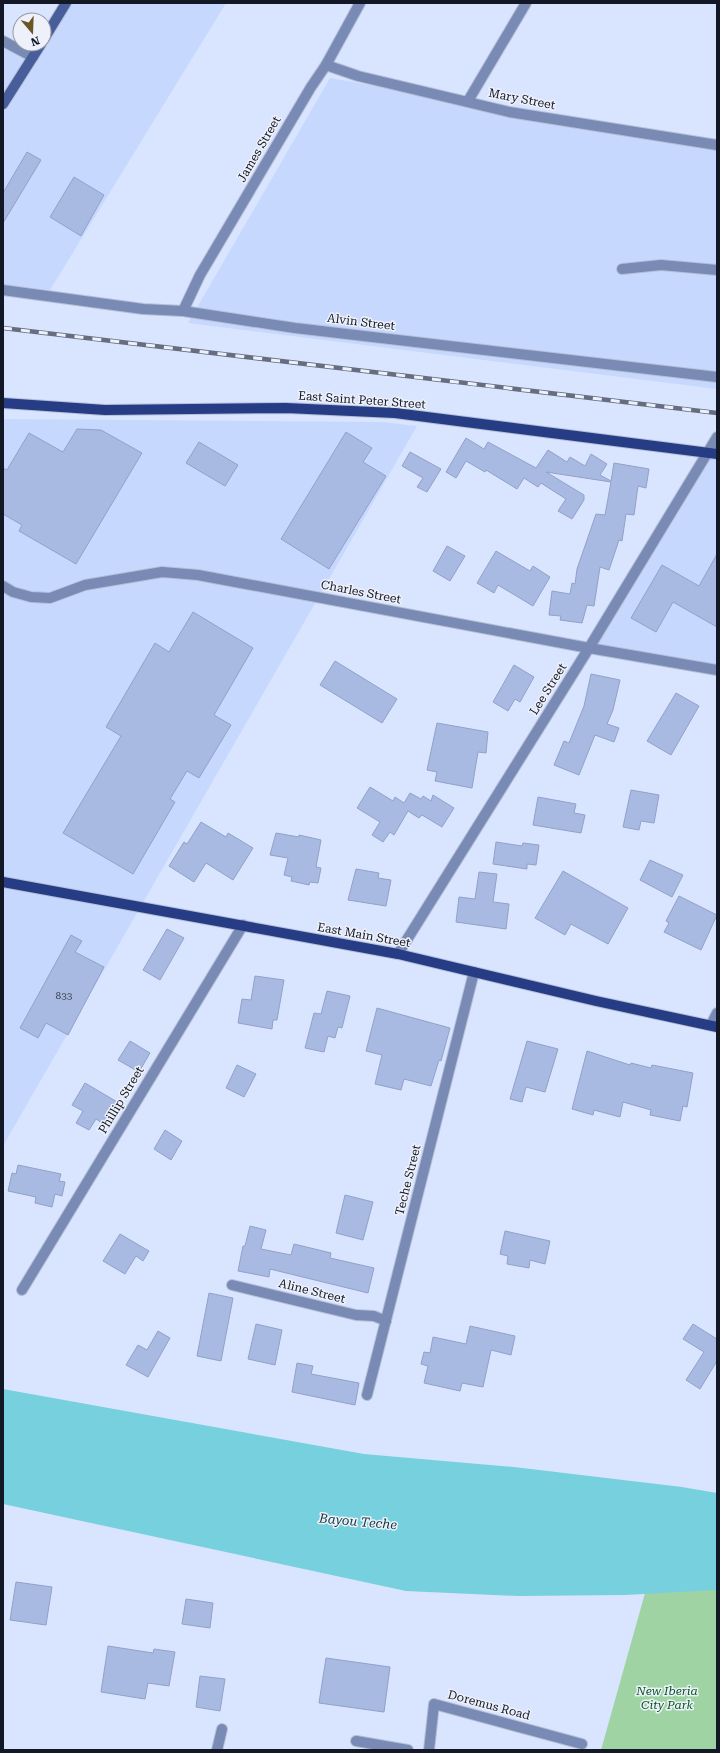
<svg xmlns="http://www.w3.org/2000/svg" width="720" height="1753" font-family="'Roboto Serif',serif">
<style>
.built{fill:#c7d8ff}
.green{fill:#9fd3a4}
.water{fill:#77d0dd}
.building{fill:#a8b9e2;stroke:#91a1c9}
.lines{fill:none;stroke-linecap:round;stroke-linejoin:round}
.street-casing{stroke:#b5bfd7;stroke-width:12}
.secondary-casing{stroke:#b5bfd7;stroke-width:12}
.primary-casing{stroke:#b5bfd7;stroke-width:12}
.street{stroke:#798ab4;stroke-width:10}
.secondary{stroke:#475e9a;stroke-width:10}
.primary{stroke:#263d86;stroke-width:10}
.rail-casing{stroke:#656d80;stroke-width:4.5}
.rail{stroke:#eef1fa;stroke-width:3;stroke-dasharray:9;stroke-linecap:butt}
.labels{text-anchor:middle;stroke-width:3;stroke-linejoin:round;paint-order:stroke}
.number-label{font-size:10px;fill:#384055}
.street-label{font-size:12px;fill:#121826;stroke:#eef1fa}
.park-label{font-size:12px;font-style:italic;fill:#00571c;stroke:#eef1fa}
.water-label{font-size:13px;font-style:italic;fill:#0a363c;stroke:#eef1fa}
</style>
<rect width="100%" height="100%" fill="#d9e4fe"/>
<g class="built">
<path d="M66 3H226L50 290 3 284V40L33 57Z"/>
<path d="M330 78 717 146V389L188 323Z"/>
<path d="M3 419 382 422 417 426 3 1146Z"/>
<path d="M709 453 717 454V670L589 648Z"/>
</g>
<path class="green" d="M647 1586 717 1590V1750H601Z"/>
<path class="water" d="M3 1389 364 1454 514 1467 682 1487 717 1493V1590L625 1595 518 1596 406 1591 3 1504Z"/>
<g class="building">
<path d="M27 152 41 160 3 223V193Z"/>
<path d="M74 177 104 195 81 236 50 217Z"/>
<path d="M77 429 101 430 142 453 76 564 19 531 22 525 3 514V468L7 470 29 433 63 452Z"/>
<path d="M346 432 372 448 363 462 386 476 329 569 281 539Z"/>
<path d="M466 438 484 449 488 442 536 468 548 450 567 462 570 457 585 466 591 454 607 464 600 475 611 481 614 463 649 469 646 488 638 486 634 515 626 514 622 541 619 540 609 570 600 567 594 606 587 605 582 623 560 620 561 616 549 615 552 591 570 594 572 583 575 584 577 569 596 514 605 515 611 482 546 472 584 495V500L572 519 558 511 566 499 541 483 538 487 524 478 517 489 486 470 485 472 466 461 456 478 446 472Z"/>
<path d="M199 442 238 465 225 486 186 463Z"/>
<path d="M410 452 441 469 427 492 417 487 423 478 402 466Z"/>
<path d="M447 546 465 556 450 581 433 571Z"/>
<path d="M496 551 530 571 533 566 550 577 533 606 498 585 494 593 477 583Z"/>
<path d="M717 554V627L673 602 656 632 631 618 662 565 699 586Z"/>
<path d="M193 612 253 648 214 715 231 725 199 778 187 771 170 799 175 802 133 874 63 833 121 736 106 727 155 643 169 652Z"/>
<path d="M335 661 397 699 382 723 320 685Z"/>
<path d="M514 665 534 677 520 702 515 699 508 711 493 702Z"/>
<path d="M591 674 620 680 613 710 607 724 619 728 614 742 595 735 579 775 554 765 564 741 569 743 584 706Z"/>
<path d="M676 693 699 706 671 755 647 741Z"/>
<path d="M437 723 488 732 486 753 478 752 472 788 435 781 437 772 427 770Z"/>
<path d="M370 787 393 801 395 797 404 803 410 793 421 799 423 796 431 801 433 795 454 808 442 827 422 815 419 818 408 811 394 835 390 832 383 842 372 835 380 822 357 808Z"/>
<path d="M631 790 659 795 654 823 641 821 639 830 623 827Z"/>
<path d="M538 797 576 804 574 813 585 815 581 833 533 825Z"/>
<path d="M201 822 226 837 228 833 253 848 233 880 206 863 194 882 169 866 184 842 187 844Z"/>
<path d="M276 833 299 837V835L321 840 316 867 321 868 318 883 310 882 309 885 291 881 292 877 284 875 288 858 270 855Z"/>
<path d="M496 842 522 846 523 843 539 845 536 865 527 864V869L493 864Z"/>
<path d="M650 860 683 875 672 897 640 880Z"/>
<path d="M356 869 379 873 378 878 391 880 386 906 348 900Z"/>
<path d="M563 871 628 908 608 944 571 924 565 935 535 918Z"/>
<path d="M479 872 497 874 493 902 509 904 506 929 456 922 459 897 475 899Z"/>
<path d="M679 896 717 915 701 950 664 932 669 923 666 921Z"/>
<path d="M167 929 184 938 160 980 143 970Z"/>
<path d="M71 935 82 941 75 952 104 967 68 1035 46 1023 38 1038 20 1028Z"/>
<path d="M255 976 284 980 277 1020H273L272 1029 238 1023 242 999 251 1000Z"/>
<path d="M327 991 350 996 342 1028 338 1027 335 1038 328 1036 324 1052 305 1048 314 1013 321 1014Z"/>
<path d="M377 1008 450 1028 441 1061 439 1060 431 1086 404 1079 401 1090 375 1084 382 1055 366 1051Z"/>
<path d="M130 1041 150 1053 139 1072 118 1060Z"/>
<path d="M527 1041 558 1049 545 1092 526 1087 522 1102 510 1099Z"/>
<path d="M587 1051 630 1065 631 1063 651 1068 652 1065 693 1073 687 1107 683 1106 680 1121 650 1115 651 1110 623 1102 620 1117 594 1110 593 1115 572 1109Z"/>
<path d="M237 1065 256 1074 244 1097 226 1088Z"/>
<path d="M85 1083 119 1103 105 1125 96 1119 89 1130 76 1123 83 1111 72 1105Z"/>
<path d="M165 1130 182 1141 171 1160 154 1149Z"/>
<path d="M18 1165 61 1174 59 1181 65 1182 62 1196 55 1194 52 1207 35 1203 36 1197 8 1191 12 1173 16 1174Z"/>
<path d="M345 1195 373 1202 363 1240 336 1233Z"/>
<path d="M250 1226 266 1230 261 1249 291 1255 294 1244 331 1253 330 1258 374 1268 368 1293 270 1269 269 1277 238 1271 243 1246H245Z"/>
<path d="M505 1231 550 1241 545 1264 530 1260 529 1268 507 1264 508 1256 500 1254Z"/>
<path d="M120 1234 149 1251 143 1261 136 1256 125 1274 103 1261Z"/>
<path d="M209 1293 233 1298 221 1361 197 1356Z"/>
<path d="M256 1324 282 1330 275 1365 248 1359Z"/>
<path d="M693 1324 717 1339V1361L700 1389 686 1380 704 1352 683 1339Z"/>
<path d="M470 1326 515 1336 511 1355 491 1350 483 1387 462 1383 460 1391 424 1383 428 1366 421 1364 424 1352 430 1353 433 1337 466 1344Z"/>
<path d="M158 1331 170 1338 148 1377 126 1365 138 1345 147 1350Z"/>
<path d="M297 1363 313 1366 311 1374 359 1383 355 1405 292 1392Z"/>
<path d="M16 1582 52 1587 46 1625 10 1620Z"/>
<path d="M186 1599 213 1603 210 1628 182 1624Z"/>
<path d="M108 1646 153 1653 154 1649 175 1652 169 1686 148 1683 145 1699 101 1692Z"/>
<path d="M326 1658 390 1667 384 1712 319 1703Z"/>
<path d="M200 1676 225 1679 220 1711 196 1707Z"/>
</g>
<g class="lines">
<g class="street-casing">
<g id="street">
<path d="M3 41 33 57"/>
<path d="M326 65 358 76 509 112 717 145"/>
<path d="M468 101 526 3"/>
<path d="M622 269 661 265 717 270"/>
<path d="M3 290 143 309 183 311 295 328 717 377"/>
<path d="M183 311 200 275 311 87 326 65 360 3"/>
<path d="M3 586 13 592 31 597 50 598 85 585 162 572 198 575 589 648 717 670"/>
<path d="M398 954 589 648 717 437"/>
<path d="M711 1025 717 1013"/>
<path d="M232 1285 356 1315 374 1316 386 1321"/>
<path d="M22 1290 243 925"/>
<path d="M367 1395 474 972"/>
<path d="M356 1741 408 1750"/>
<path d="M217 1750 222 1729"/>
<path d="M429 1750 434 1704 582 1744"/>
</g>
</g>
<g class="secondary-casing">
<g id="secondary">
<path d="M44 39 66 3"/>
<path d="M3 104 41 44"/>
</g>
</g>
<g class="primary-casing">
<g id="primary">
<path d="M3 403 105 410 286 408 395 413 717 454"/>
<path d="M3 882 398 954 596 1001 717 1027"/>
</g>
</g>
<use href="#street" class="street"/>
<use href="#secondary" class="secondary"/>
<use href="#primary" class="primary"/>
<g class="rail-casing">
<path id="rail" d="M3 328 717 413"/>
</g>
<use href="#rail" class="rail"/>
</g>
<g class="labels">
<g class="number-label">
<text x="64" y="999">833</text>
</g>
<g class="street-label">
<text transform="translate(522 99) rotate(11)" y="4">Mary Street</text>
<text transform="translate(259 149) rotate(-60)" y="4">James Street</text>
<text transform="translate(361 322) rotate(7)" y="4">Alvin Street</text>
<text transform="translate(362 400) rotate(4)" y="4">East Saint Peter Street</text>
<text transform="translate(361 592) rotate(11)" y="4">Charles Street</text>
<text transform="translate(548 689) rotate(-58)" y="4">Lee Street</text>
<text transform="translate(364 935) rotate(10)" y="4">East Main Street</text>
<text transform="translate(121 1100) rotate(-59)" y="4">Phillip Street</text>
<text transform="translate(408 1180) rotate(-76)" y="4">Teche Street</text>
<text transform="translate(312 1291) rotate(14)" y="4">Aline Street</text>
<text transform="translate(489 1705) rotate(15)" y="4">Doremus Road</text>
</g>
<g class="park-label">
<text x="667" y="1695">New Iberia<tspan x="667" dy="14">City Park</tspan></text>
</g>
<g class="water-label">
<text transform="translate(358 1521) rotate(5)" y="5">Bayou Teche</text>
</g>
</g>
<rect width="720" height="1753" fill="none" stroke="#121826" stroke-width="8"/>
<g transform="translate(32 32) rotate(161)"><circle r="19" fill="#eef1fa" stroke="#969aa5"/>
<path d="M0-3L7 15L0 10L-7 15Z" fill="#6a5625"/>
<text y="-6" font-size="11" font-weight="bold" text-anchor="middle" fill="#121826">N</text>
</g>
</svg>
